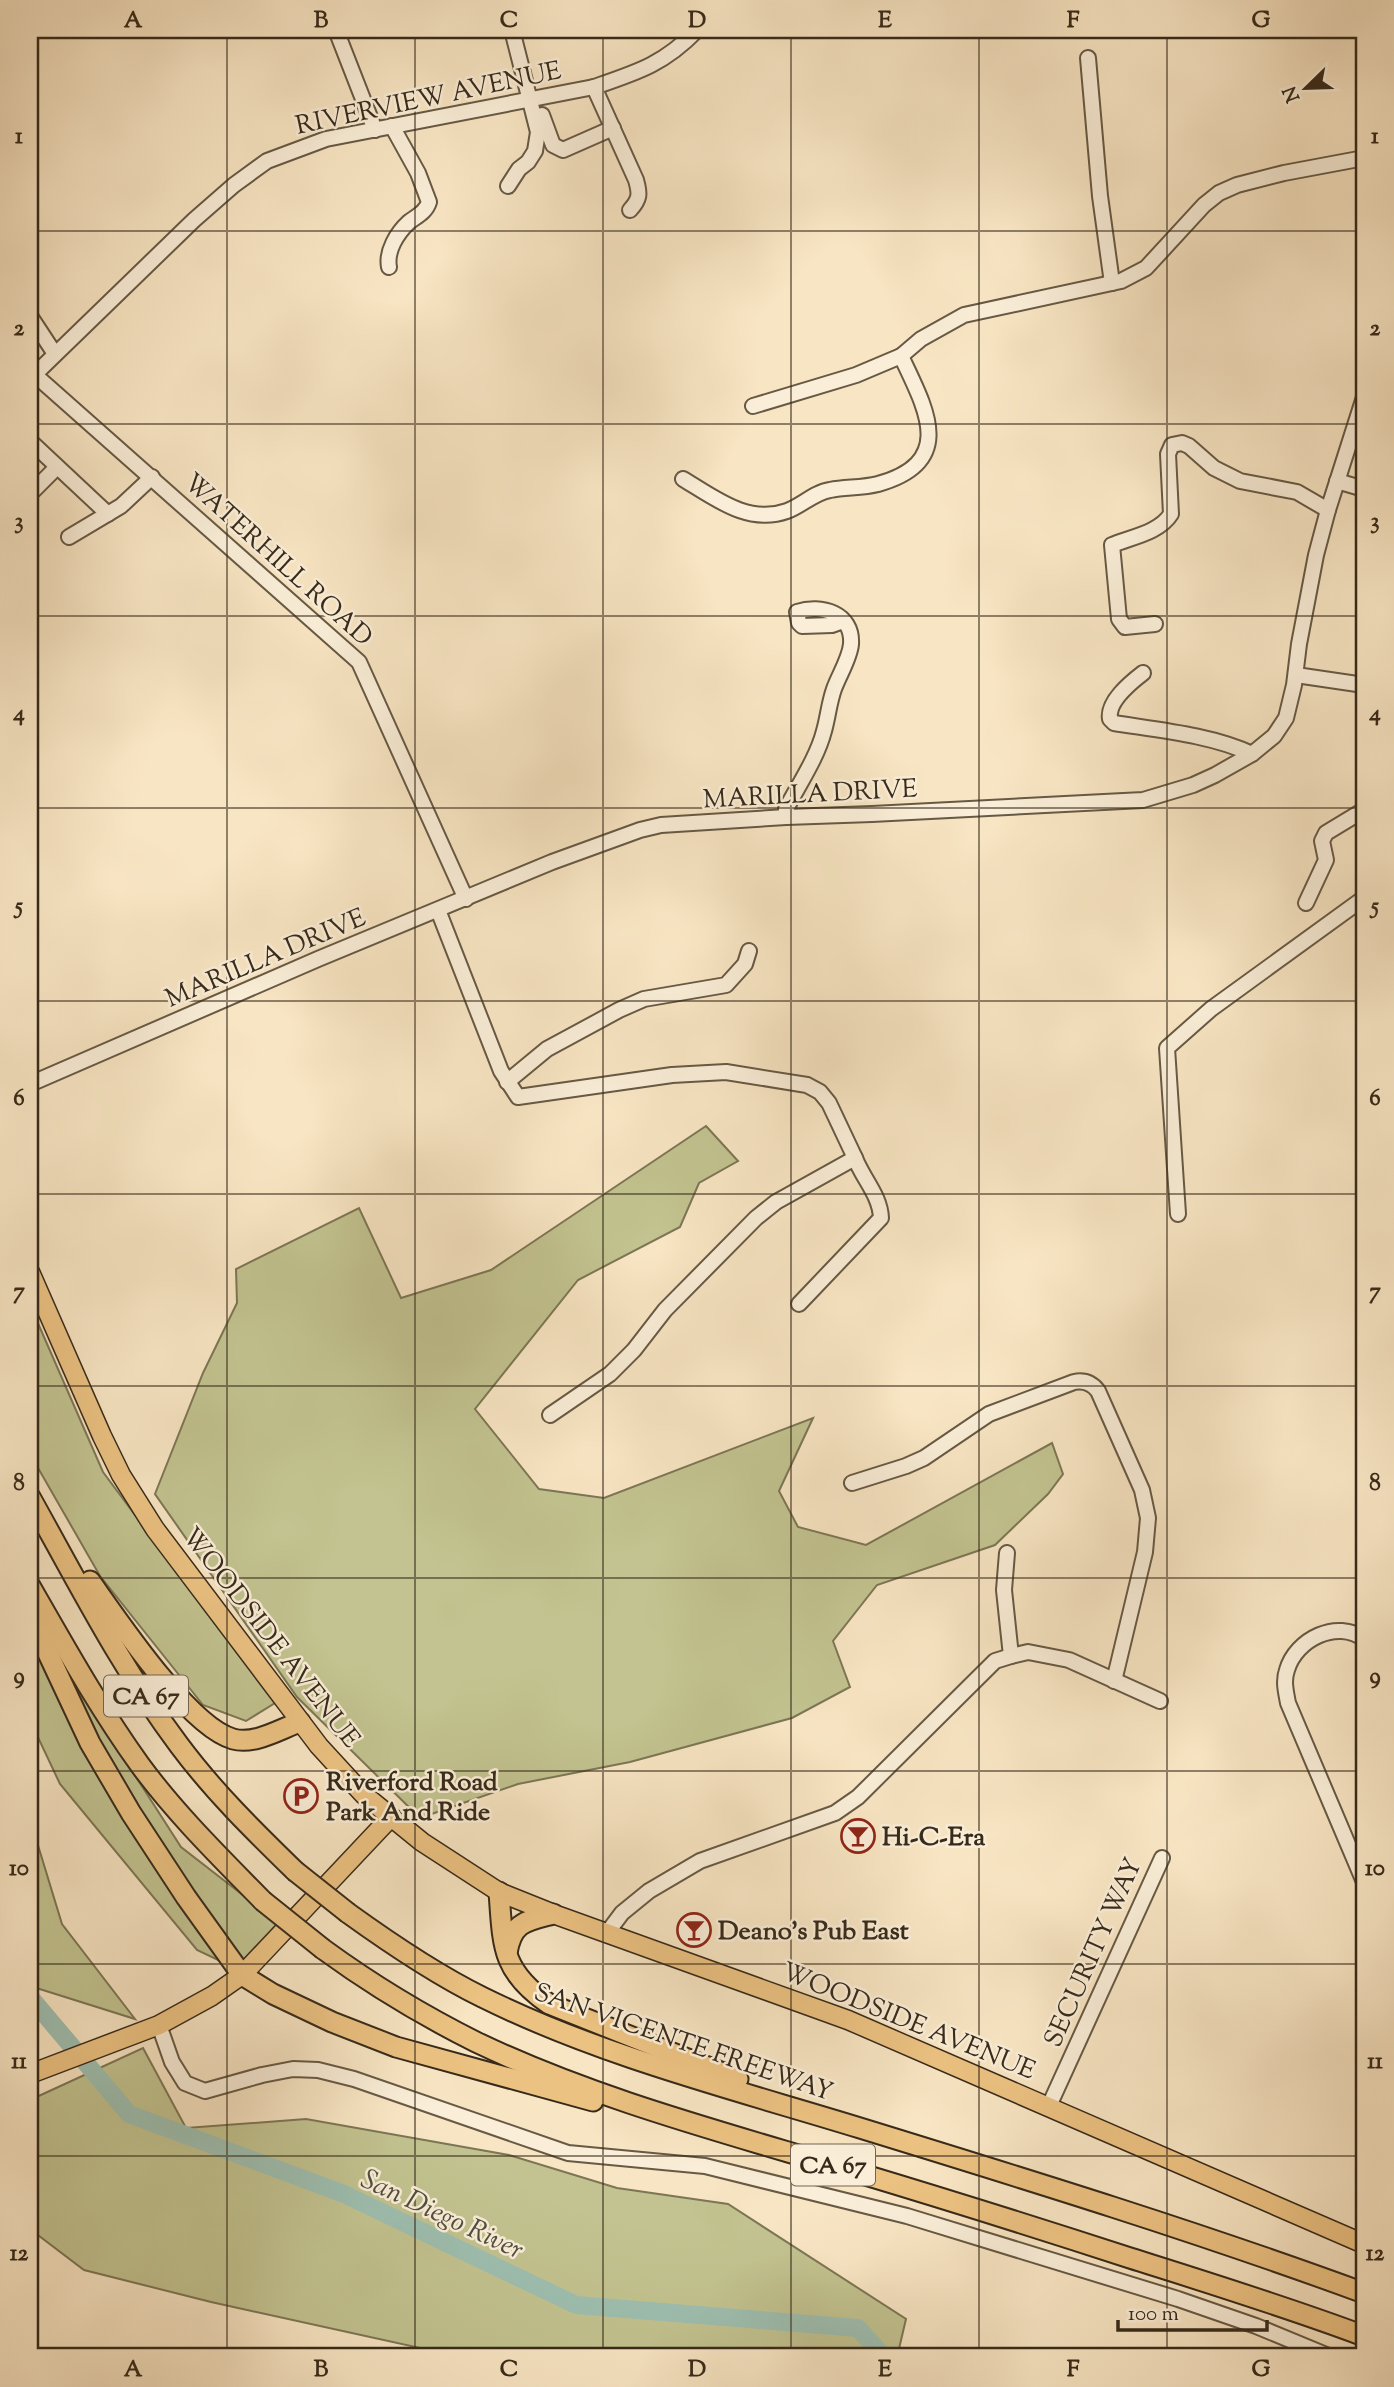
<svg xmlns="http://www.w3.org/2000/svg" width="1394" height="2387" font-family="'Sorts Mill Goudy',serif">
<style>
.green{fill:#c2c390;stroke:#7c7655;stroke-width:2}
.lines{fill:none;stroke-linecap:round;stroke-linejoin:round}
.river{stroke:#9ebfb0;stroke-width:18}
.minor-casing{stroke:#675944;stroke-width:18}
.major-casing{stroke:#372a1a;stroke-width:21}
.highway-casing{stroke:#372a1a;stroke-width:23}
.minor{stroke:#faeed8;stroke-width:14}
.major{stroke:#ecc282;stroke-width:18}
.highway{stroke:#ecc282;stroke-width:19}
.highway-bridge-casing{stroke:#372a1a;stroke-width:23;stroke-linecap:butt}
.highway-bridge{stroke:#ecc282;stroke-width:19}
.grid{fill:none;stroke:#372a1a;stroke-width:2;stroke-opacity:0.55}
.labels{text-anchor:middle;stroke-width:5;stroke-linejoin:round;paint-order:stroke}
.shield{fill:#faeed8;stroke:#726553;stroke-width:2}
.shield-label{font-size:24px;font-weight:bold;fill:#372a1a}
.street-label{font-size:26px;fill:#372a1a;stroke:#faeed8}
.poi-label{font-size:26px;font-weight:bold;fill:#372a1a;stroke:#faeed8;text-anchor:start}
.water-label{font-size:28px;font-style:italic;fill:#514f40;stroke:#faeed8}
.neatline{fill:none;stroke:#372a1a;stroke-width:2.5}
.grid-label{font-size:23px;text-anchor:middle;font-weight:bold;fill:#372a1a}
</style>
<rect width="100%" height="100%" fill="#f8e5c3"/>
<filter id="stains"><feTurbulence type="fractalNoise" baseFrequency=".00286" numOctaves="4"/><feColorMatrix values="0 0 0 0 .2 0 0 0 0 .09 0 0 0 0 .02 0 0 0 .5 -.17"/></filter>
<radialGradient id="worn" r=".72"><stop offset=".6" stop-color="#630" stop-opacity="0"/><stop offset="1" stop-color="#630" stop-opacity=".3"/></radialGradient>
<g class="green">
<path d="M706 1126 738 1161 699 1183 680 1227 578 1280 475 1409 539 1489 604 1498 813 1418 779 1491 798 1527 866 1545 1052 1443 1063 1474 1048 1494 995 1545 877 1585 833 1641 850 1687 792 1718 630 1762 518 1784 420 1818 297 1697 155 1494 203 1373 237 1303 236 1269 359 1208 401 1298 491 1270Z"/>
<path d="M30 1305 103 1472 275 1703 246 1721 203 1705 100 1576 30 1454Z"/>
<path d="M30 1612 181 1847 280 1924 237 1969 197 1950 60 1784 36 1733 30 1736Z"/>
<path d="M30 1819 62 1924 135 2019 30 1986Z"/>
<path d="M143 2048 186 2128 306 2119 509 2155 617 2188 728 2204 906 2319 898 2353 895 2357H461L211 2302 84 2270 30 2229V2205L33 2201 30 2190V2100Z"/>
</g>
<g class="lines">
<path class="river" d="M30 1997 129 2114 344 2194 576 2305 858 2328 884 2357"/>
<g class="minor-casing">
<g id="minor">
<path d="M336 30 375 130"/>
<path d="M1088 58 1100 196 1112 283"/>
<path d="M594 87 636 180C640 194 640 199 630 210"/>
<path d="M542 115 553 145 563 150 613 128"/>
<path d="M508 186 519 169 528 162 535 151 538 132 512 30"/>
<path d="M389 267C386 251 397 233 409 222 417 216 426 212 429 202L418 173 392 126"/>
<path d="M30 316 55 354"/>
<path d="M35 375 359 662 466 899"/>
<path d="M30 379 194 220 234 185 267 161 326 139 594 87C638 72 664 64 697 30"/>
<path d="M753 406 856 375 901 356 921 339 964 315 1121 281 1146 268 1204 205 1219 193 1237 185 1284 173 1364 158"/>
<path d="M30 441 108 514"/>
<path d="M683 479C715 498 748 525 787 511 801 506 815 492 830 490 846 487 862 488 878 484 957 462 926 409 901 356"/>
<path d="M1337 481 1364 489"/>
<path d="M30 494 57 467"/>
<path d="M69 537 121 506 152 477"/>
<path d="M1155 624 1125 627 1119 619 1112 545C1131 537 1159 533 1171 514L1168 454 1172 445 1182 443 1189 446 1214 468 1240 481 1297 492 1328 510"/>
<path d="M1143 673C1130 683 1107 702 1110 719L1114 723C1158 730 1212 735 1252 754"/>
<path d="M1296 675 1364 685"/>
<path d="M786 817V809C799 784 817 758 824 731 828 717 829 703 834 689 839 675 850 658 851 644 853 613 821 604 797 612L799 623 802 626 832 625 843 621"/>
<path d="M1306 903 1326 860 1322 841 1326 833 1364 810"/>
<path d="M438 910 501 1071 518 1097 672 1075 726 1072 807 1085 820 1092 829 1103 855 1158 776 1202 756 1218 665 1310 634 1350 610 1374 550 1415"/>
<path d="M507 1082 547 1049 619 1010 644 999 726 985 745 964 749 951"/>
<path d="M30 1084 318 959 552 862 640 830 661 825 786 817 872 814 1143 800 1193 785 1215 775 1252 754 1274 736 1286 718 1294 685 1299 644 1316 555 1328 510 1364 397"/>
<path d="M1178 1214 1167 1048 1211 1009 1364 898"/>
<path d="M799 1304 881 1218C880 1195 863 1179 855 1158"/>
<path d="M852 1483 906 1466 924 1458 989 1414 1074 1382C1084 1380 1092 1383 1098 1391L1142 1490 1148 1518 1145 1552 1114 1681"/>
<path d="M1007 1553 1004 1590 1011 1656"/>
<path d="M1364 1639C1337 1619 1296 1639 1287 1670 1283 1681 1286 1692 1288 1703L1364 1882"/>
<path d="M607 1933 622 1913 649 1891 700 1861 835 1813 858 1797 995 1661 1011 1656 1028 1652 1069 1660 1160 1701"/>
<path d="M159 2025 172 2062 185 2083 205 2091 262 2075 293 2069 318 2070 354 2079 568 2153 705 2166 907 2216 1178 2299 1256 2326 1331 2357"/>
<path d="M1049 2106 1162 1858"/>
</g>
</g>
<g class="major-casing">
<g id="major">
<path d="M30 1272 102 1436 121 1475 155 1529 319 1746 363 1794 422 1842 499 1892 559 1916 848 2020 1364 2244"/>
<path d="M30 2074 159 2025 212 1996 242 1975 390 1818"/>
</g>
</g>
<g class="highway-casing">
<g id="highway">
<path d="M30 1497C77 1581 121 1668 179 1745 214 1792 254 1831 295 1871"/>
<path d="M90 1581C117 1619 189 1727 233 1739 255 1745 280 1729 300 1722"/>
<path d="M30 1586C65 1647 99 1708 140 1765 176 1814 220 1857 263 1901"/>
<path d="M30 1615 90 1743 131 1813 186 1897 242 1975 273 1994 332 2022 396 2047 593 2101"/>
<path d="M499 1892C503 1946 501 1971 549 2004L738 2079"/>
<path d="M348 1913C391 1944 435 1974 482 1997 601 2056 733 2089 860 2128 1029 2180 1198 2232 1364 2293"/>
<path d="M323 1949C371 1984 422 2015 476 2042 595 2099 726 2133 852 2171 945 2199 1038 2228 1130 2258 1209 2283 1287 2307 1364 2336"/>
<path d="M507 1953C512 1922 526 1921 553 1914"/>
</g>
</g>
<use href="#minor" class="minor"/>
<use href="#major" class="major"/>
<use href="#highway" class="highway"/>
<g class="highway-bridge-casing">
<g id="highway-bridge">
<path d="M295 1871 348 1913"/>
<path d="M263 1901 323 1949"/>
</g>
</g>
<use href="#highway-bridge" class="highway-bridge"/>
</g>
<path class="grid" d="M227 30V2357M415 30V2357M603 30V2357M791 30V2357M979 30V2357M1167 30V2357M30 231H1364M30 424H1364M30 616H1364M30 808H1364M30 1001H1364M30 1194H1364M30 1386H1364M30 1578H1364M30 1771H1364M30 1964H1364M30 2156H1364"/>
<defs>
<g id="parking-ring" transform="scale(1.75)"><circle r="9.5" fill="#faeed8" stroke="#8f2418" stroke-width="1.5"/><path d="M-3.5-5.5H1a3.5 3.5 0 0 1 0 7H-1V5.5H-3.5ZM-1-3.4V-.6H.8a1.4 1.4 0 0 0 0-2.8Z" fill="#8f2418"/></g>
<g id="bar-ring" transform="scale(1.75)"><circle r="9.5" fill="#faeed8" stroke="#8f2418" stroke-width="1.5"/><path d="M-6-5H6L.8 .8V4.5H3.5V6h-7V4.5H-.8V.8Z" fill="#8f2418"/></g>
</defs>
<g fill-rule="evenodd">
<use href="#parking-ring" x="301" y="1796"/>
<use href="#bar-ring" x="858" y="1836"/>
<use href="#bar-ring" x="694" y="1930"/>
</g>
<g class="labels">
<g class="shield">
<rect x="104" y="1675.5" width="84" height="41" rx="5"/>
<rect x="791" y="2144.5" width="84" height="41" rx="5"/>
</g>
<g class="shield-label">
<text x="146" y="1704">CA 67</text>
<text x="833" y="2173">CA 67</text>
</g>
<g class="street-label">
<text transform="translate(428 97) rotate(-12)" y="9">RIVERVIEW AVENUE</text>
<text transform="translate(279 559) rotate(42)" y="9">WATERHILL ROAD</text>
<text transform="translate(810 793) rotate(-3)" y="9">MARILLA DRIVE</text>
<text transform="translate(265 957) rotate(-23)" y="9">MARILLA DRIVE</text>
<text transform="translate(272 1637) rotate(52)" y="9">WOODSIDE AVENUE</text>
<text transform="translate(1092 1952) rotate(-66)" y="9">SECURITY WAY</text>
<text transform="translate(909 2020) rotate(22)" y="9">WOODSIDE AVENUE</text>
<text transform="translate(684 2041) rotate(19)" y="9">SAN VICENTE FREEWAY</text>
</g>
<g class="poi-label">
<text x="326" y="1790">Riverford Road<tspan x="326" dy="30">Park And Ride</tspan></text>
<text x="882" y="1845">Hi-C-Era</text>
<text x="718" y="1939">Deano's Pub East</text>
</g>
<g class="water-label">
<text transform="translate(443 2213) rotate(25)" y="10">San Diego River</text>
</g>
</g>
<rect width="1394" height="2387" fill="none" stroke="#f8e5c3" stroke-width="77"/>
<g transform="translate(1306 88) rotate(247)" stroke="#faeed8" stroke-width="5" paint-order="stroke">
<path d="M0-5L12 26L0 18L-12 26Z" fill="#372a1a"/>
<text y="-10" font-size="19" font-weight="bold" text-anchor="middle" fill="#372a1a">N</text>
</g>
<path d="M1118 2320v10h149v-10" fill="none" stroke="#372a1a" stroke-width="3.5"/>
<text x="1128" y="2320" font-size="21" fill="#372a1a" stroke="#faeed8" stroke-width="5" paint-order="stroke">100 m</text>
<rect x="38" y="38" width="1318" height="2310" class="neatline"/>
<g class="grid-label">
<text x="133" y="27">A</text>
<text x="321" y="27">B</text>
<text x="509" y="27">C</text>
<text x="697" y="27">D</text>
<text x="885" y="27">E</text>
<text x="1073" y="27">F</text>
<text x="1261" y="27">G</text>
<text x="19" y="143">1</text>
<text x="1375" y="143">1</text>
<text x="19" y="335">2</text>
<text x="1375" y="335">2</text>
<text x="19" y="528">3</text>
<text x="1375" y="528">3</text>
<text x="19" y="720">4</text>
<text x="1375" y="720">4</text>
<text x="19" y="913">5</text>
<text x="1375" y="913">5</text>
<text x="19" y="1105">6</text>
<text x="1375" y="1105">6</text>
<text x="19" y="1298">7</text>
<text x="1375" y="1298">7</text>
<text x="19" y="1490">8</text>
<text x="1375" y="1490">8</text>
<text x="19" y="1683">9</text>
<text x="1375" y="1683">9</text>
<text x="19" y="1875">10</text>
<text x="1375" y="1875">10</text>
<text x="19" y="2068">11</text>
<text x="1375" y="2068">11</text>
<text x="19" y="2260">12</text>
<text x="1375" y="2260">12</text>
<text x="133" y="2376">A</text>
<text x="321" y="2376">B</text>
<text x="509" y="2376">C</text>
<text x="697" y="2376">D</text>
<text x="885" y="2376">E</text>
<text x="1073" y="2376">F</text>
<text x="1261" y="2376">G</text>
</g>
<rect width="100%" height="100%" filter="url(#stains)"/>
<rect width="100%" height="100%" fill="url(#worn)"/>
</svg>
